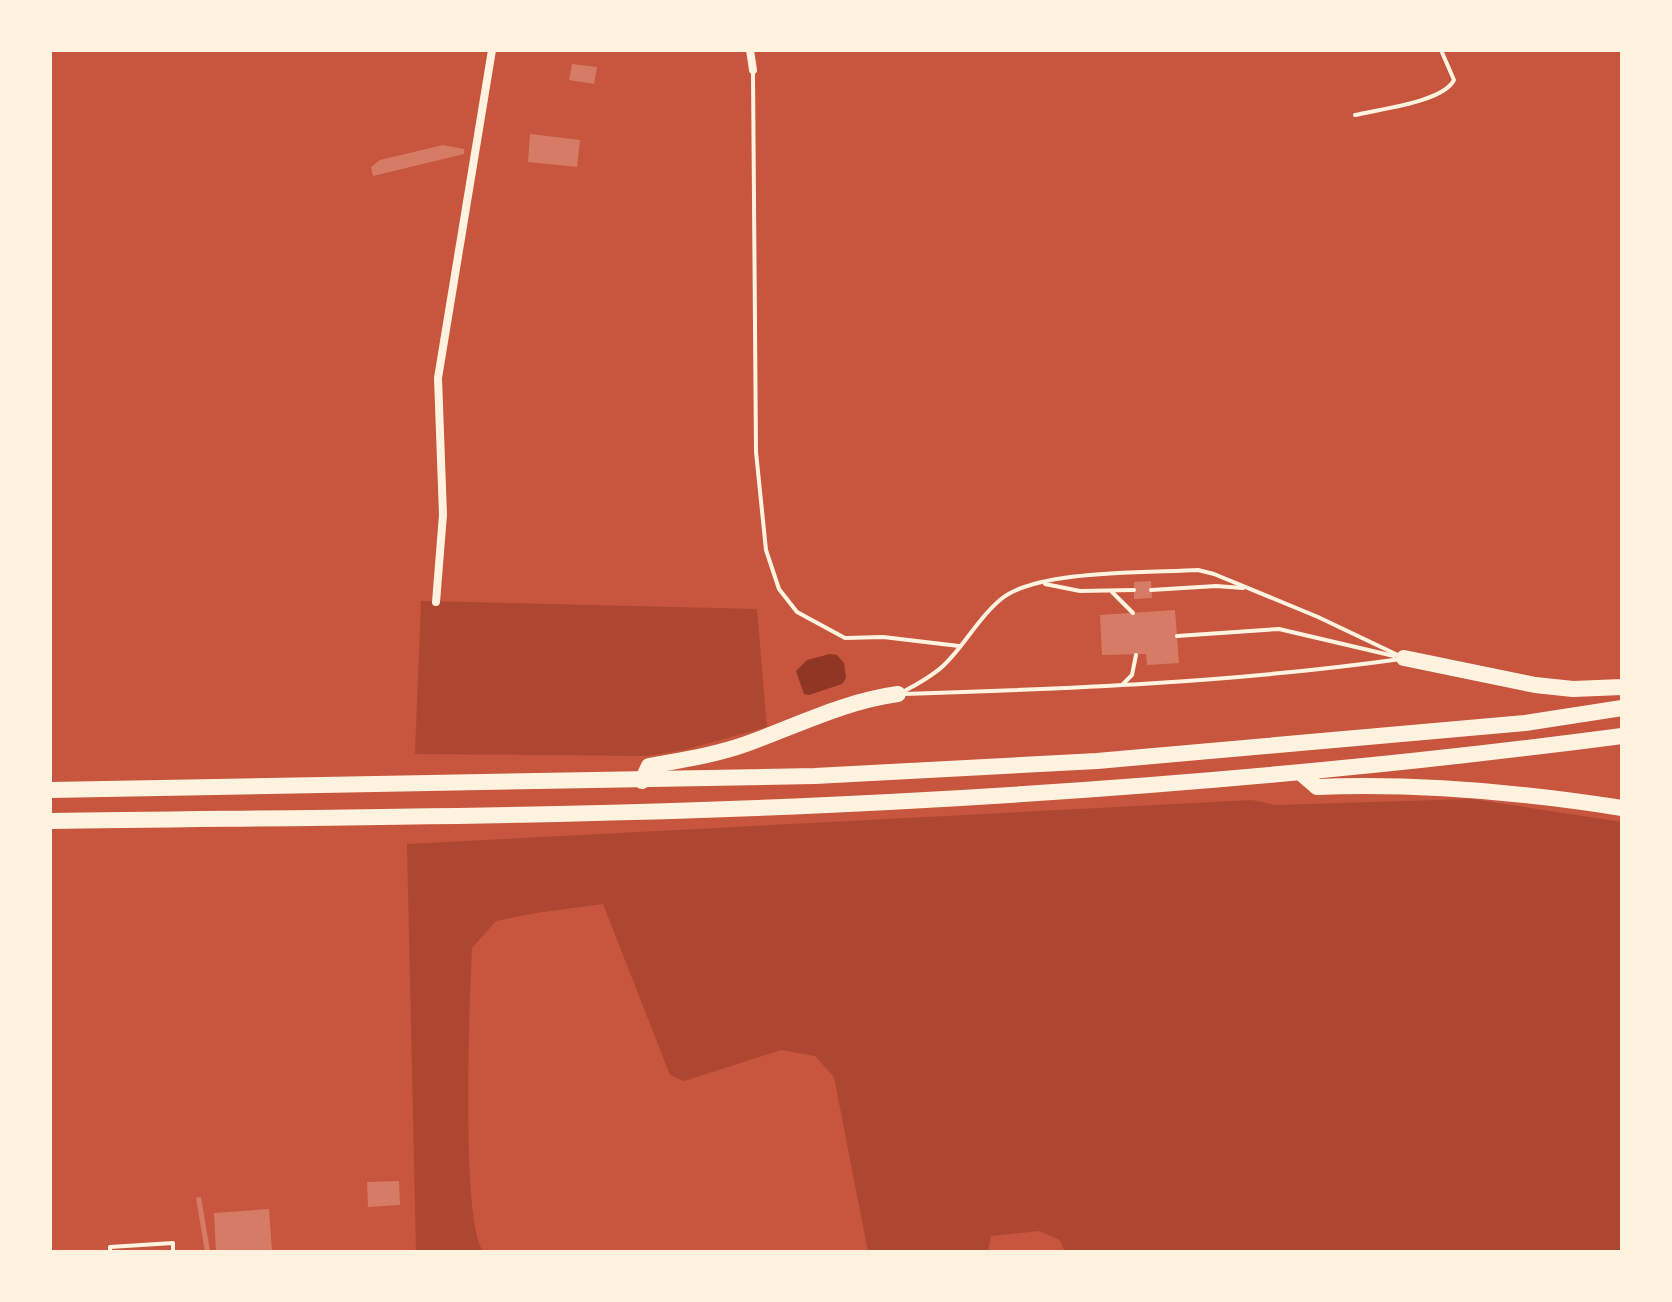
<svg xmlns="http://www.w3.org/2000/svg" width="1672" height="1302" font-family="'PT Sans Narrow',sans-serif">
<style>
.green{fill:#ae4732}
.water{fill:#8f3625}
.building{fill:#d67c66}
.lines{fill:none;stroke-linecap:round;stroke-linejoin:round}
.service{stroke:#fff3e0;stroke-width:4}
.minor{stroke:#fff3e0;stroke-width:8}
.motorway{stroke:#fff3e0;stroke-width:16}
</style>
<rect width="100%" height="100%" fill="#c8553d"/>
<g class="green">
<path d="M421 601 757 609 767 727 684 750 647 756 415 754Z"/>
<path d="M1472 799 1622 822V1252H1065L1060 1240 1039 1231 991 1236 988 1252H868L834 1077 815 1056 781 1050 684 1081 670 1075 603 904 536 913 496 921 472 948C470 994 460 1227 484 1252H416L407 844 1252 800 1275 805Z"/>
</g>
<path class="water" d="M830 654 837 655 844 663 846 678 842 684 809 695 804 694 796 671 807 660Z"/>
<g class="building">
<path d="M572 64 597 67 594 84 569 80Z"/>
<path d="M530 134 580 140 577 167 528 162Z"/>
<path d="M443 145 464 149V154L373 176 371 167 380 160Z"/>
<path d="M1151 581 1152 598 1134 599V582Z"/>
<path d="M1175 610 1179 663 1147 665 1146 654 1102 655 1100 615Z"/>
<path d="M399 1181 400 1205 368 1207 367 1182Z"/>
<path d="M201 1197 210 1251 205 1252 196 1198Z"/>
<path d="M269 1209 272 1252H216L214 1213Z"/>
</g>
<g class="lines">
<g class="service">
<path d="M753 72 756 452 766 550 779 589 797 612 845 638 883 637 959 646"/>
<path d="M1355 115C1380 109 1443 102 1454 80L1441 50"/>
<path d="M1045 584 1080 591 1134 590"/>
<path d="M1151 590 1216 586 1243 588"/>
<path d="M1112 592 1133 613"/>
<path d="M1177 636 1279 629 1394 656"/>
<path d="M1123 684 1132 675 1136 655"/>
<path d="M903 692C917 684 933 676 944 665 965 645 978 618 1000 600 1035 569 1151 573 1198 570L1214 574 1318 617 1402 657"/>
<path d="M904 694C1070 689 1236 682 1401 659"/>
<path d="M110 1252V1247L173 1243V1252"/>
</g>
<g class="minor">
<path d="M750 50 753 70"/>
<path d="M436 602 443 515 438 378 492 50"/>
</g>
<g class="motorway">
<path d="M1404 658 1535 685 1573 689 1622 687"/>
<path d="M1302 774 1317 787C1420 783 1520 792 1622 808"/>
<path d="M642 781 649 766C682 760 715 755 746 744 796 726 845 701 898 694"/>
<path d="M50 790 815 776 1097 761 1525 723 1622 708"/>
<path d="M50 821C330 817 610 817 889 802 1134 789 1379 768 1622 736"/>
</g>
</g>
<rect width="1672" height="1302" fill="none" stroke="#fff3e0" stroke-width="104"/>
</svg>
